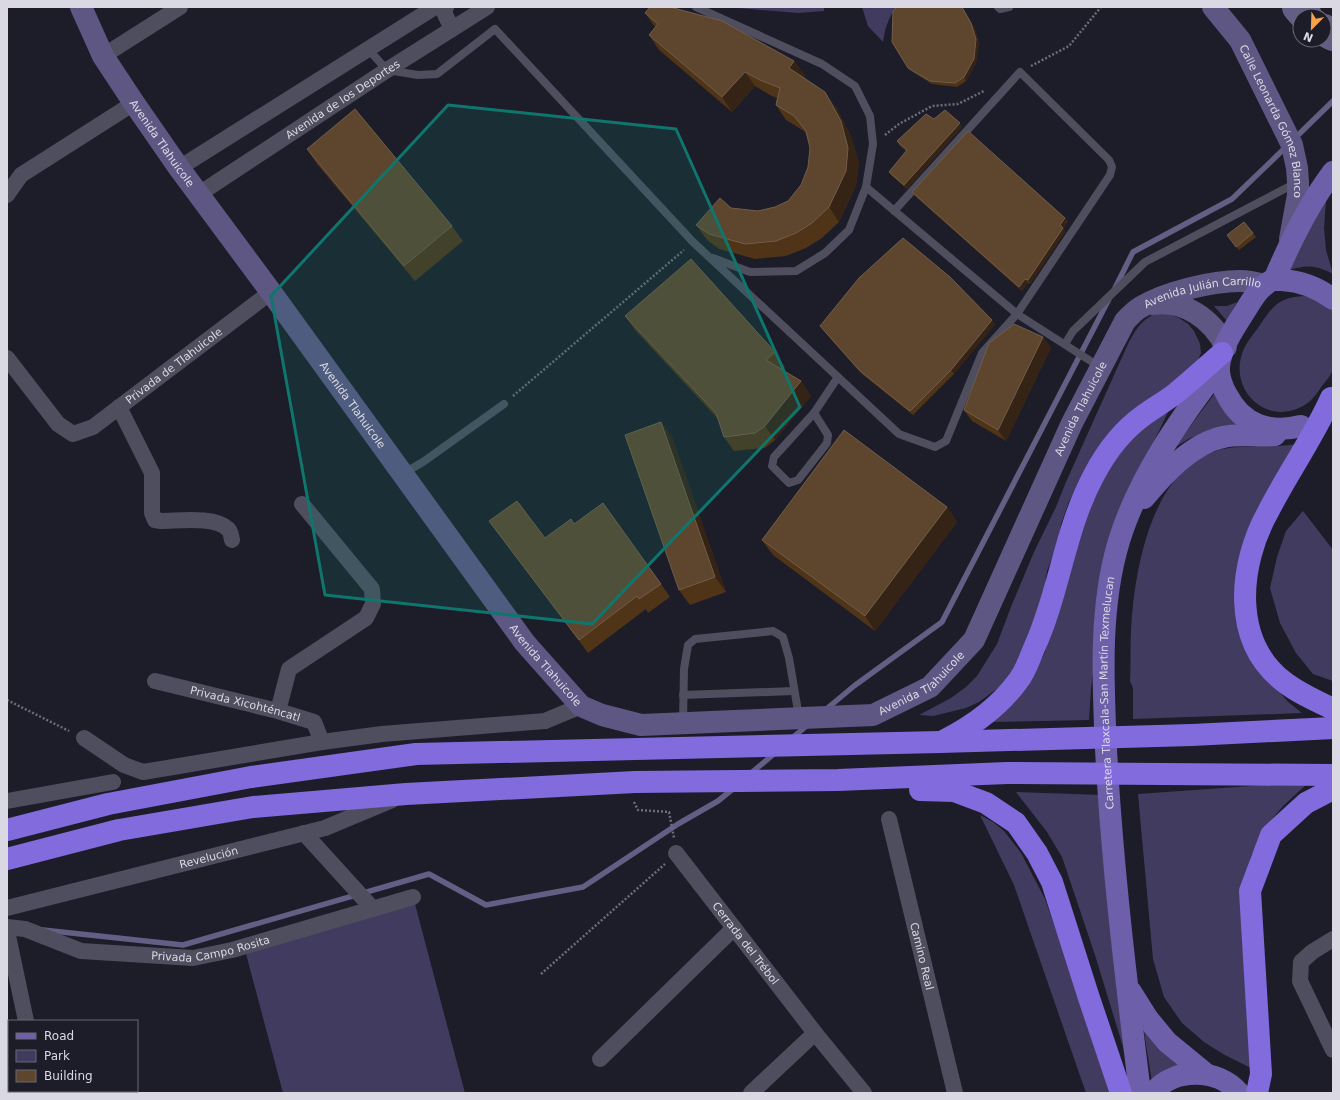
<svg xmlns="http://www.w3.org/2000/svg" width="1340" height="1100" font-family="'DejaVu Sans',sans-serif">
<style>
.green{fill:#413c5f}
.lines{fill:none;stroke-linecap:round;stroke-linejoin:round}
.stream{stroke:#625e84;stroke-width:5.5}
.river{stroke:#625e84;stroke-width:32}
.path{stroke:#6d6c78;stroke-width:2.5;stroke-dasharray:2 2;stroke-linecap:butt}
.lane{stroke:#4f4e5e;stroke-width:8}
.street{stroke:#4f4e5e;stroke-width:16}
.secondary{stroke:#5e5784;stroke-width:22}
.primary{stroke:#6d5faa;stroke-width:22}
.highway{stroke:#816bdd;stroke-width:22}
.wall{fill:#4f3418}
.shaded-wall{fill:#352316}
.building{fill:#5e462e;stroke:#725d4a}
.marked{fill:#0f766e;fill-opacity:0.2;stroke:#0f766e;stroke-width:3;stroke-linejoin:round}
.labels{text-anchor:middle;stroke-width:4;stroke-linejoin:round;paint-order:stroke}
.street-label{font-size:11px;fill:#dad9e3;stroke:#1d1c29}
</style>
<rect width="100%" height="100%" fill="#1d1c29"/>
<g class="green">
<path d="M727 7H824V11L798 13Z"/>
<path d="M862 7H897C888 17 885 29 883 42L868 26Z"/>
<path d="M1326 200 1324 228 1326 250 1333 274C1312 263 1304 266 1282 272Z"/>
<path d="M1305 296 1333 307C1333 321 1333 336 1333 350 1333 355 1334 362 1333 368 1332 374 1326 381 1322 386 1317 394 1310 403 1301 407 1265 425 1230 390 1242 354 1245 344 1252 336 1258 328 1272 307 1278 297 1305 296Z"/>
<path d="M1237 302 1227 321 1214 306H1227Z"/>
<path d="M1158 312 1169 314 1179 318 1188 324 1194 331 1200 344 1201 353 1198 360 1175 383 1125 418 1111 431 1079 480 1068 504 1061 524 1059 539 1047 571 1045 585 1039 604 1036 624 1009 680 979 702 966 708 933 716 919 715 951 698 966 687 977 676 997 644 1011 607 1034 552 1056 507 1066 482 1128 344C1136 329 1141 320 1158 312Z"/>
<path d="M1218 389 1238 424 1190 438 1174 448Z"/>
<path d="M1168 412 1151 448 1093 673 1091 689 1089 720 989 722 1038 666 1045 652 1064 578 1104 466 1147 424Z"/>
<path d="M1301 443 1249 538 1263 671 1287 701 1302 713 1133 719V688L1130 681C1131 665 1130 649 1131 632 1134 571 1151 465 1223 449 1249 444 1276 449 1301 443Z"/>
<path d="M1303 511 1333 550V681L1313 674 1296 653 1280 623 1270 588 1277 557 1286 531Z"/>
<path d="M1309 782 1283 806 1268 824 1251 856 1246 880 1251 1068 1223 1054 1204 1042 1182 1023 1164 997 1153 959 1138 794Z"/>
<path d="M1016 792 1102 795 1128 1063 1095 955 1062 857 1047 832Z"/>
<path d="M980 815 993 822 1004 831 1021 853 1045 899 1114 1093H1086L1014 885Z"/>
<path d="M415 904 465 1093H283L245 950Z"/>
<path d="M1142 1019 1184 1066 1152 1082Z"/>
</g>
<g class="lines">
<g class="stream">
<path d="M1294 139 1333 101"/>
<path d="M1115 288 1133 252 1232 199 1286 147"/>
<path d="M824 711 854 686 942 622 1109 299"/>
<path d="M792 738 809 724"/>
<path d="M750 774 775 753"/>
<path d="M43 930 183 945 429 874 486 905 583 887 678 824 718 801 734 788"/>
</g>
<g class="river">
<path d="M1298 7 1306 16"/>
<path d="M1324 30 1333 35"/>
</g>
<g class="path">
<path d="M1031 66 1069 46 1101 7"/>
<path d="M885 135 899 124 932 106 958 104 984 91"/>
<path d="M513 396 684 250"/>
<path d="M7 700 69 731"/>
<path d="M634 802 638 810 669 812 674 838"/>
<path d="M541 974 665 864"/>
</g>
<g class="lane">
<path d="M696 7 822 64 855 86 870 116 873 144 866 187 849 230 825 253 796 271 750 272 713 258"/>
<path d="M998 7 1000 9 1009 7"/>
<path d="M368 49 387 70 418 75 437 74 495 29 693 242 899 434 935 447 946 441 982 353 1017 314 1110 175 1112 167 1109 160 1020 72 894 211"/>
<path d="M866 187 1017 314 1100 367"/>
<path d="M1065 344 1073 331 1145 262 1296 183"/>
<path d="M814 413 828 435 827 443 798 480 789 483 772 466 774 457Z"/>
<path d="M814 413 838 377"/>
<path d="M404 473 423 462 504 404"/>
<path d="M683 695 794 691"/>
<path d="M683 722 684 669 688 645 695 639 773 631 783 637 789 658 799 717"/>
</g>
<g class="street">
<path d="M446 7 444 12 452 29"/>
<path d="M103 56 180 7"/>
<path d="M179 168 435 7"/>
<path id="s1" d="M199 194 387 70 487 7"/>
<path d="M7 195 21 175 134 103"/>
<path id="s2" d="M7 358 58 424 73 434 93 427 271 292"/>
<path d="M119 407 152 473V513L155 520 161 521C179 521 215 516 228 529 231 531 231 536 232 540"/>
<path id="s3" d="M155 681 278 711 314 722 322 742"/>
<path d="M278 711 289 669 366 618 373 604 372 589 302 504"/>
<path d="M84 738 124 765 143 772 322 742 382 734 545 721 581 706"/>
<path d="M7 801 113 782"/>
<path id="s4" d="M889 819 955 1093"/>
<path d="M304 833 373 909"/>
<path id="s5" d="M676 853 815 1033 864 1093"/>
<path id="s6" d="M7 908 325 828 392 800"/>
<path id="s7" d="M7 927 25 929 81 951 193 958 232 950 413 897"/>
<path d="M7 931 26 1021"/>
<path d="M1333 939 1312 952 1301 962 1300 981 1333 1050"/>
<path d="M7 1043 9 1044"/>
<path d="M600 1059 734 928"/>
<path d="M78 1091 81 1093"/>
<path d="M751 1093 815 1033"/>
</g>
<g class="secondary">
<path id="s8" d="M81 7 103 56 134 103 179 168 271 292 525 643 581 706 602 715 641 725 873 715 930 687 974 640 1072 423 1125 321C1130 316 1135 310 1141 307 1166 292 1212 281 1240 281 1248 281 1257 283 1265 285"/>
<path id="s9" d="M1213 7 1240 40 1292 145 1297 168 1298 182V195L1290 239"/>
<path d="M1152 304C1184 299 1212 319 1226 347"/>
</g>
<g class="primary">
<path d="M1274 280C1290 242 1308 205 1333 172"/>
<path d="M1301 426C1270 434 1242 425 1227 395 1222 387 1218 375 1219 366 1221 347 1235 327 1245 311 1252 300 1260 285 1273 280 1276 280 1280 280 1282 280 1301 281 1318 288 1333 299"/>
<path d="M1144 498C1164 474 1191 444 1223 437 1239 433 1258 437 1275 435"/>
<path d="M1131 992 1148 1019 1167 1042 1206 1074"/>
<path id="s10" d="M1140 1093C1126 979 1112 864 1106 749 1103 681 1099 607 1119 541 1138 479 1179 419 1219 368"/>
<path d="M1153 1093C1174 1067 1218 1068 1239 1093"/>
</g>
<g class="highway">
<path d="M1331 398C1313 438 1288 473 1268 512 1239 564 1231 640 1283 681 1298 693 1316 701 1333 709"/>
<path d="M943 741C971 727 999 707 1018 681 1026 671 1030 657 1035 646 1060 590 1065 528 1094 475 1106 452 1123 430 1144 415 1155 407 1166 401 1176 393 1192 380 1207 366 1222 353"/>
<path d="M920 790 954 791 986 803 1016 823 1037 853 1052 882 1089 998 1121 1093"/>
<path d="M7 830 108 804 251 777 416 754 940 742 1192 735 1333 728"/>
<path d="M7 859 119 830 253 807 406 794 635 782 838 780 1007 773 1333 775"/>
<path d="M1257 1093 1261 1074 1250 891 1271 835 1306 803 1333 789"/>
</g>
</g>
<g class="wall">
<path d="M645 13 794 61 805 76 804 77 836 107 851 136 859 163 856 186 839 222 822 238 806 248 786 256 755 259 719 249 707 240 696 225 731 208 758 211 775 207 788 201 801 185 808 167 810 148 806 134 804 131 786 120 776 105 777 98 770 95 755 86 732 112 659 50 649 35 655 27Z"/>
<path d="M974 26 979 43 976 63 966 81 957 87 932 84 911 71 908 68Z"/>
<path d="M934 119 962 127 907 189 892 176 889 172 906 151 899 145 897 141Z"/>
<path d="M307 149 452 226 463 241 415 281 317 164Z"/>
<path d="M912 192 1065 218 1068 222 1063 228 1065 232 1030 284 1028 283 1022 291 915 196Z"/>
<path d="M1253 233 1256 237 1239 250 1227 235Z"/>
<path d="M625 316 775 352 785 367 782 370 801 381 811 396 775 440 765 448 734 451 724 437 718 419 635 330Z"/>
<path d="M995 324 954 374 913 415 862 374 820 326Z"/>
<path d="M1043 337 1051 348 1006 441 972 421 964 410Z"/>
<path d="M661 422 672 437 726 592 690 605 679 590Z"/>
<path d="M947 507 957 522 875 631 773 555 762 540Z"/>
<path d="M489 521 545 538 574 524 661 584 670 597 648 613 646 609 588 653 499 534Z"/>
</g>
<g class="shaded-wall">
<path d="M964 10 974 26 979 43 976 63 966 81 964 77Z"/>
<path d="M794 61 805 76 800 83 789 68Z"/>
<path d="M745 72 755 86 732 112 722 97Z"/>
<path d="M825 92 836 107 851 136 859 163 856 186 839 222 829 207Z"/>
<path d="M960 123 962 127 907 189 904 185Z"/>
<path d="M1065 218 1068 222 1063 228 1065 232 1030 284 1028 280 1060 225Z"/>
<path d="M1025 279 1028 283 1022 291 1019 287Z"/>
<path d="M992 320 995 324 954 374 951 370Z"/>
<path d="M1043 337 1051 348 1006 441 998 430Z"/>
<path d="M801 381 811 396 775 440 765 426Z"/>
<path d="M661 422 672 437 726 592 715 577Z"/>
<path d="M947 507 957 522 875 631 865 616Z"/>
</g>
<g class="building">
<path d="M650 7H670L722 21 794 61 789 68 825 92 841 121 848 148 846 171 829 207 812 223 796 233 776 241 745 244 709 234 696 225 720 198 731 208 758 211 775 207 788 201 801 185 808 167 810 148 806 131 794 116 776 105 780 88 760 80 745 72 722 97 649 35 658 24 645 13Z"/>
<path d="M897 7H962L971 23 976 39 974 59 964 77 955 83 930 81 908 68 892 42 893 11Z"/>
<path d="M355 109 452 226 404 266 307 149Z"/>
<path d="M945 110 960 123 904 185 889 172 907 150 897 141 926 114 934 119Z"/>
<path d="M968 131 1065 218 1060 225 1063 228 1028 280 1025 279 1019 287 912 192Z"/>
<path d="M1244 222 1253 233 1236 247 1227 235Z"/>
<path d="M903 238 950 277 992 320 951 370 910 411 859 370 820 326 859 278Z"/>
<path d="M691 259 775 352 766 360 801 381 765 426 755 433 724 437 716 413 625 316Z"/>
<path d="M1014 324 1043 337 998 430 964 410 989 343Z"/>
<path d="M661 422 715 577 679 590 625 435Z"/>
<path d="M844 430 947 507 865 616 762 540Z"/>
<path d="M517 501 545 538 571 519 574 524 603 503 661 584 639 599 637 596 579 640 489 521Z"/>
</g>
<path class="marked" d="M448 105 676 129 800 407 592 624 325 595 271 296Z"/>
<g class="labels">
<g class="street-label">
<text dy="4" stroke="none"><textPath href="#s1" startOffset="172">Avenida de los Deportes</textPath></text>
<text dy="4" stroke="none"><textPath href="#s9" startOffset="131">Calle Leonarda Gómez Blanco</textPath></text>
<text dy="4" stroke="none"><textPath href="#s8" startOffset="159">Avenida Tlahuicole</textPath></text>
<text dy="4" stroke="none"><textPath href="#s8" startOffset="1723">Avenida Julián Carrillo</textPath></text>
<text dy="4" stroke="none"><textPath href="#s2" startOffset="224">Privada de Tlahuicole</textPath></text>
<text dy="4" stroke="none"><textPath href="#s8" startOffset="483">Avenida Tlahuicole</textPath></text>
<text dy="4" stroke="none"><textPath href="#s8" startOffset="1539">Avenida Tlahuicole</textPath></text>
<text dy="4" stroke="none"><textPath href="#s8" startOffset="807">Avenida Tlahuicole</textPath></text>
<text dy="4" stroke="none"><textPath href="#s8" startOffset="1215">Avenida Tlahuicole</textPath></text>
<text dy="4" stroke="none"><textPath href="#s10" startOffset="402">Carretera Tlaxcala-San Martín Texmelucan</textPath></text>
<text dy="4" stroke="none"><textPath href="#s3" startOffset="93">Privada Xicohténcatl</textPath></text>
<text dy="4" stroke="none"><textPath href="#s6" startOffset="208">Revelución</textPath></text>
<text dy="4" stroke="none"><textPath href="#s5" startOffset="114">Cerrada del Trébol</textPath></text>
<text dy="4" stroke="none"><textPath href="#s7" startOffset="209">Privada Campo Rosita</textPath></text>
<text dy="4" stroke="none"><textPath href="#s4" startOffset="141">Camino Real</textPath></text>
</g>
</g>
<rect width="1340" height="1100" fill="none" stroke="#dad9e3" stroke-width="16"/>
<rect x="8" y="1020" width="130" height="72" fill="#1d1c29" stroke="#696873"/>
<rect x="16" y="1033" width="20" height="6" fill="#6d5faa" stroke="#696873"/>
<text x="44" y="1040" font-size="12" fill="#dad9e3">Road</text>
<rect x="16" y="1050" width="20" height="12" fill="#413c5f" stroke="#696873"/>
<text x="44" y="1060" font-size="12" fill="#dad9e3">Park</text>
<rect x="16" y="1070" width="20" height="12" fill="#5e462e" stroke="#696873"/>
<text x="44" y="1080" font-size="12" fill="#dad9e3">Building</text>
<g transform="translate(1312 28) rotate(203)"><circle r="19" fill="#1d1c29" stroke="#696873"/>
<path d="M0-3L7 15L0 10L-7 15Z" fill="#f7a149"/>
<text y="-6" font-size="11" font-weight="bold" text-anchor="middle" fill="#dad9e3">N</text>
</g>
</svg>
